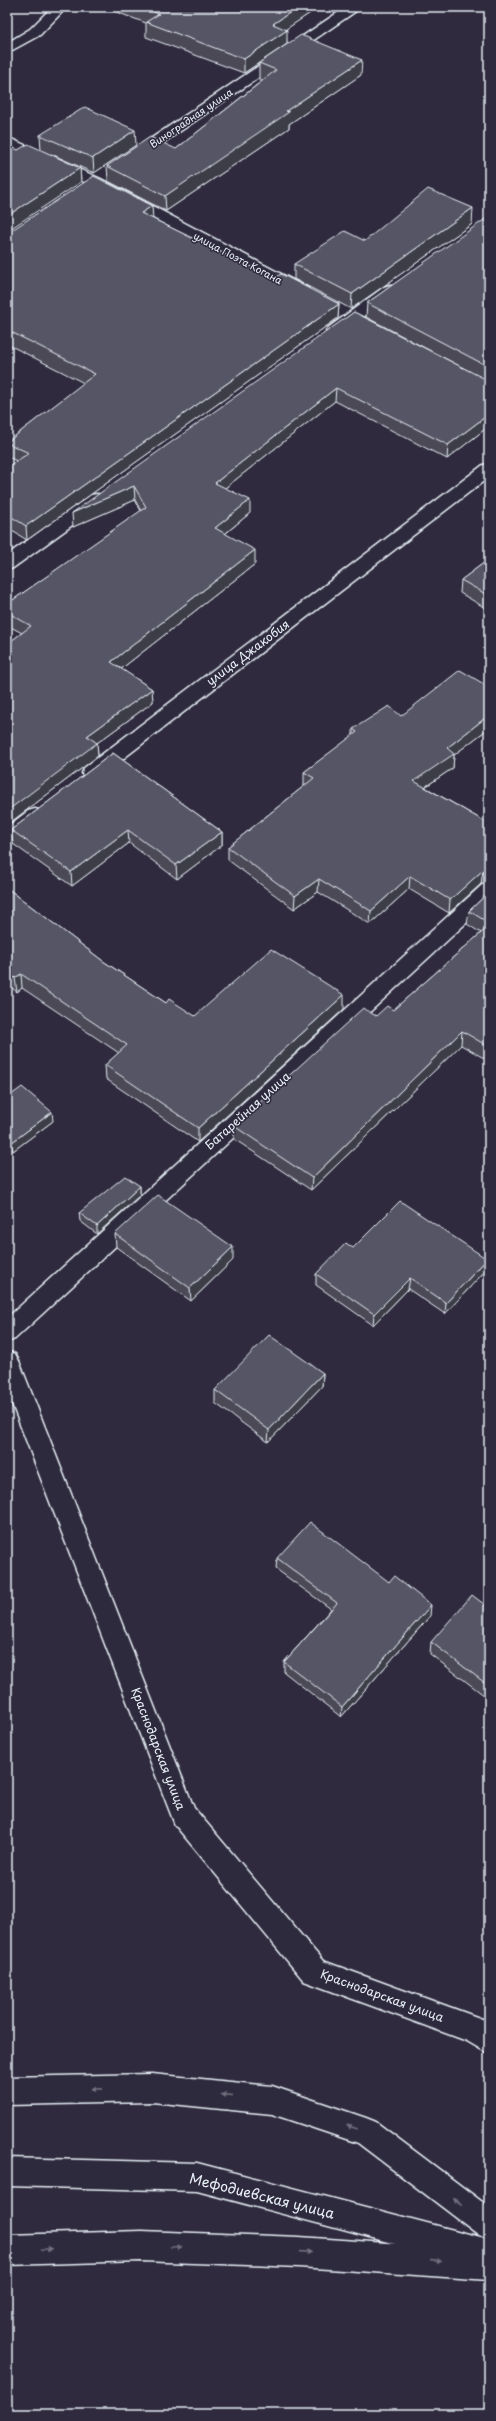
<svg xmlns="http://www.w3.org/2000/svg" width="496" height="2421" font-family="'Playpen Sans',sans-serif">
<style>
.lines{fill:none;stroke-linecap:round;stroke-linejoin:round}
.minor-casing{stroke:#e8f1f8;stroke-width:3}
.primary-casing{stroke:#e8f1f8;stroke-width:3}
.minor{fill:#2f2a3d;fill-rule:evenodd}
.primary{fill:#2f2a3d;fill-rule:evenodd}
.wall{fill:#4b4957;stroke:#e8f1f8}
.shaded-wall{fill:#3d3c47;stroke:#e8f1f8}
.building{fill:#575565;stroke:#e8f1f8}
.oneway{fill:#70707e}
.labels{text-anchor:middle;stroke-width:3;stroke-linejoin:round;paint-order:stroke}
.far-street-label{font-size:10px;fill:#e8f1f8;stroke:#2f2a3d}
.street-label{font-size:12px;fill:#e8f1f8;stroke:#2f2a3d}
.near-street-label{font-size:14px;fill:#e8f1f8;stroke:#2f2a3d}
</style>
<rect width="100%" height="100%" fill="#2f2a3d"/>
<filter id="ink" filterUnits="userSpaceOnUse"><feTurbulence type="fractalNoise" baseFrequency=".025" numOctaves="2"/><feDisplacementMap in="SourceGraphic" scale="8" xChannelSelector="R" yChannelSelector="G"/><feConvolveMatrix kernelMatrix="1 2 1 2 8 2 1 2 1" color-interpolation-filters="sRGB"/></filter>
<g filter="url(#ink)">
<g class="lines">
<g class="minor-casing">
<g id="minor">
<path d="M52 7H67L40 35 7 53V43L30 29Z"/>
<path d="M346 7H362L138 160H128L126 157 128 154Z"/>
<path d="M7 137 101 179 308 288 310 291 302 296 296 294 91 185 7 146Z"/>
<path d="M390 285 398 290 396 293 340 334H328L326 331 328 328 384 287Z"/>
<path d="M489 464V477L98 778 91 780 84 778 82 773 84 768 483 465Z"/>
<path d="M97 494 103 495 106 499 103 503 13 568 7 570V555L91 495Z"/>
<path d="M35 809 42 811 45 816 42 821 14 842 7 844V827L28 811Z"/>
<path d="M489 883V902L15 1339 7 1342V1318L482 885Z"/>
<path d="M7 1351 15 1354 19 1361 194 1808 323 1961 485 2020 489 2023V2054L467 2041 304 1981 175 1825 7 1391Z"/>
<path d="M141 2231 299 2237 489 2250V2280L299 2267 141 2261 7 2265V2235Z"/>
</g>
</g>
<g class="primary-casing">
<path id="primary" d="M152 2074 272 2086 366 2118 376 2122 489 2207V2269L197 2191 7 2186V2158L197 2163 488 2239 479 2235 358 2143 272 2114 152 2102 7 2105V2077Z"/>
</g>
<use href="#minor" class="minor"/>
<use href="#primary" class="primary"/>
</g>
<g class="wall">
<path d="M103 7H319L286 29 287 44 244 73 146 37V23Z"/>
<path d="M259 63 361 75 289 124V128L166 211 108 181 107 166 176 149 263 80 259 79Z"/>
<path d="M40 135 136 145 94 173 51 154 80 168 81 182 18 150H41Z"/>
<path d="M489 218V426L447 459 335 401 225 488 250 513 225 534 255 564 121 669 152 689 153 702 97 743 98 756 7 825V644L22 633 7 625V604L141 511 135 500 73 527 354 312 471 372 366 317 367 303Z"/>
<path d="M153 219 274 278 339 304 338 318 27 540 7 528V467L17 461 8 457 7 442 84 383 7 344V231Z"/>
<path d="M472 224 351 309 294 279V264L365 241Z"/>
<path d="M489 559V610L460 593 461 580Z"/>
<path d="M489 687V728L454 755 453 768 425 787 489 824V883L481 884 449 913 409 889 370 924 318 892 294 909 228 860V847L304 786V772L353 736V729L401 716Z"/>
<path d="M113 753 222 832V845L177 879 129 843 72 886 13 844 11 830Z"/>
<path d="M7 888 103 961 166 1003 195 1016 344 1009 198 1142 106 1079 105 1065 119 1053 22 988 17 992 7 984Z"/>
<path d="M489 892V1061L461 1045 311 1190 234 1139V1126L376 1016 393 1010 481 933 467 924 469 911Z"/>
<path d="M7 1098 53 1121 13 1151 7 1147Z"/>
<path d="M140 1186V1195L97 1234 80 1221 79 1213Z"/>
<path d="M115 1234 233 1260 191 1301 116 1247Z"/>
<path d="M353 1248 485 1271 445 1314 408 1289 373 1325 316 1285V1274Z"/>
<path d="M323 1373 322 1386 268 1442 215 1403V1390Z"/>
<path d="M277 1558 389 1582 430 1616 341 1717 284 1672V1662L331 1609 276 1569Z"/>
<path d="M489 1608V1699L430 1654 431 1642Z"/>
</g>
<g class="shaded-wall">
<path d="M298 7H319L273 38V24Z"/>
<path d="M287 30V44L244 73V59Z"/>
<path d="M362 60 361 75 289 124V128L166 211 165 196 286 111Z"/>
<path d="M135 130 136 145 94 173 93 158Z"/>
<path d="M80 168 81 182 7 231V216Z"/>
<path d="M152 206 153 220 141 213Z"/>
<path d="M473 208 472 224 351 309 352 294Z"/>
<path d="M339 304 338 318 27 540 26 526Z"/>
<path d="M336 388 335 401 215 496V483Z"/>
<path d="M489 414V426L447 459 448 445Z"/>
<path d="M134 486 135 500 73 527 72 513Z"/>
<path d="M250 500V513L215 542V528Z"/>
<path d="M255 550V564L112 676 111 662Z"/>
<path d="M152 689 153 702 97 743 98 756 7 825V811L87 736Z"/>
<path d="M489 715V728L454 755 453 768 413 795 414 781 447 748Z"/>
<path d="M128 830 129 843 72 886 71 872Z"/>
<path d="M222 832V845L177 879 176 865Z"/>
<path d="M483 870 481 884 449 913 450 900Z"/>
<path d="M410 876 409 889 370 924 371 911Z"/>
<path d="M319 879 318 892 294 909 295 896Z"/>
<path d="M21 974 22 988 17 992 15 978Z"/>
<path d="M344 995V1009L198 1142V1128Z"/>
<path d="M462 1031 461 1045 311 1190 312 1178Z"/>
<path d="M52 1112 53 1121 13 1151 11 1143Z"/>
<path d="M140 1186V1195L97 1234V1226Z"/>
<path d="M233 1247V1260L191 1301 190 1288Z"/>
<path d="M487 1259 485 1271 445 1314 446 1303Z"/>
<path d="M410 1278 408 1289 373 1325 374 1314Z"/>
<path d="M323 1373 322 1386 268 1442 269 1430Z"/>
<path d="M431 1605 430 1616 341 1717 342 1707Z"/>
</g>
<g class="building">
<path d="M141 7H298L273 24 287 30 244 59 146 22 159 14Z"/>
<path d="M301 35 362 60 286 111 289 112 165 196 107 166 150 137 176 149 276 70 259 63Z"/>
<path d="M85 107 135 130 93 158 40 135Z"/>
<path d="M28 144 80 168 7 216V145L18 150Z"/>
<path d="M94 176 152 206 141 213 274 278 281 274 339 304 26 526 7 514V467L29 453 7 443V442L95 374 7 330V231L12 230Z"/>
<path d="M428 189 473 208 352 294 294 264 345 231 365 241Z"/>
<path d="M488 217 489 218V367L367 303Z"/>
<path d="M354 312 489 381V414L448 445 336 388 215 483 250 500 215 528 255 550 111 662 152 689 87 736 97 743 7 811V644L31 626 7 612V604L146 507 134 486 72 513Z"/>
<path d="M489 559V596L461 580Z"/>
<path d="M460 670 489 687V715L447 748 454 754 414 781 489 824V870H483L450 900 410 876 371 911 319 879 295 896 228 847 314 778 304 772 357 732 353 729 389 706 401 716Z"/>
<path d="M113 753 222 832 176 865 128 830 71 872 11 830Z"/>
<path d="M7 888 103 961 166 1003 169 999 195 1016 271 949 344 995 198 1128 105 1065 127 1045 21 974 15 978 7 971Z"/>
<path d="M489 892V923L469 911Z"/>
<path d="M489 926V1047L462 1031 312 1178 234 1126 363 1008 376 1016 387 1006 393 1010Z"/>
<path d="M22 1087 52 1112 11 1143 7 1139V1098Z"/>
<path d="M125 1176 140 1186 97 1226 79 1213Z"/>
<path d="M158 1195 233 1247 190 1288 115 1234Z"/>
<path d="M400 1201 487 1259 446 1303 410 1278 374 1314 316 1274 346 1243 353 1248Z"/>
<path d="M269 1335 323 1373 269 1430 215 1390Z"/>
<path d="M310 1522 389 1582 394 1576 431 1605 342 1707 284 1662 337 1603 277 1558Z"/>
<path d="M472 1595 489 1608V1686L431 1642Z"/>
<path d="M330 2412V2414H325Z"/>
</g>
<defs><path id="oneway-solid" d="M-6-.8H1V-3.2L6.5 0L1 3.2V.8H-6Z"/></defs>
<g class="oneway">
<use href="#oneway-solid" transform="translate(97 2089) rotate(179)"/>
<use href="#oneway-solid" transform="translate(227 2095) rotate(-175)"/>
<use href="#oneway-solid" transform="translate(352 2127) rotate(-161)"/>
<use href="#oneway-solid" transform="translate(458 2202) rotate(-143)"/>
<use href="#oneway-solid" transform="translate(176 2247) rotate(2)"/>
<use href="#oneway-solid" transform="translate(46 2249) rotate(-2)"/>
<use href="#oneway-solid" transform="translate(306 2252) rotate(4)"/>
<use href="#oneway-solid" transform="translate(436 2261) rotate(4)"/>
</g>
</g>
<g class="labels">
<g class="far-street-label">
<text transform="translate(191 118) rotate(-34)" y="4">Виноградная улица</text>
<text transform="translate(238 258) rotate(28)" y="4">улица Поэта Когана</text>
</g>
<g class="street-label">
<text transform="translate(248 653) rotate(-37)" y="4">улица Джакобия</text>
<text transform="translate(248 1111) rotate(-42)" y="4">Батарейная улица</text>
<text transform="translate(158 1749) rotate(69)" y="4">Краснодарская улица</text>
<text transform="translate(382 1996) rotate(20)" y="4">Краснодарская улица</text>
</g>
<g class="near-street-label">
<text transform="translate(262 2196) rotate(14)" y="5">Мефодиевская улица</text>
</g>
</g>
<rect width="496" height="2421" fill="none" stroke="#2f2a3d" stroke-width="24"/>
<rect x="12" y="12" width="472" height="2397" fill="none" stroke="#e8f1f8" stroke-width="1.5" filter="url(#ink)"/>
</svg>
